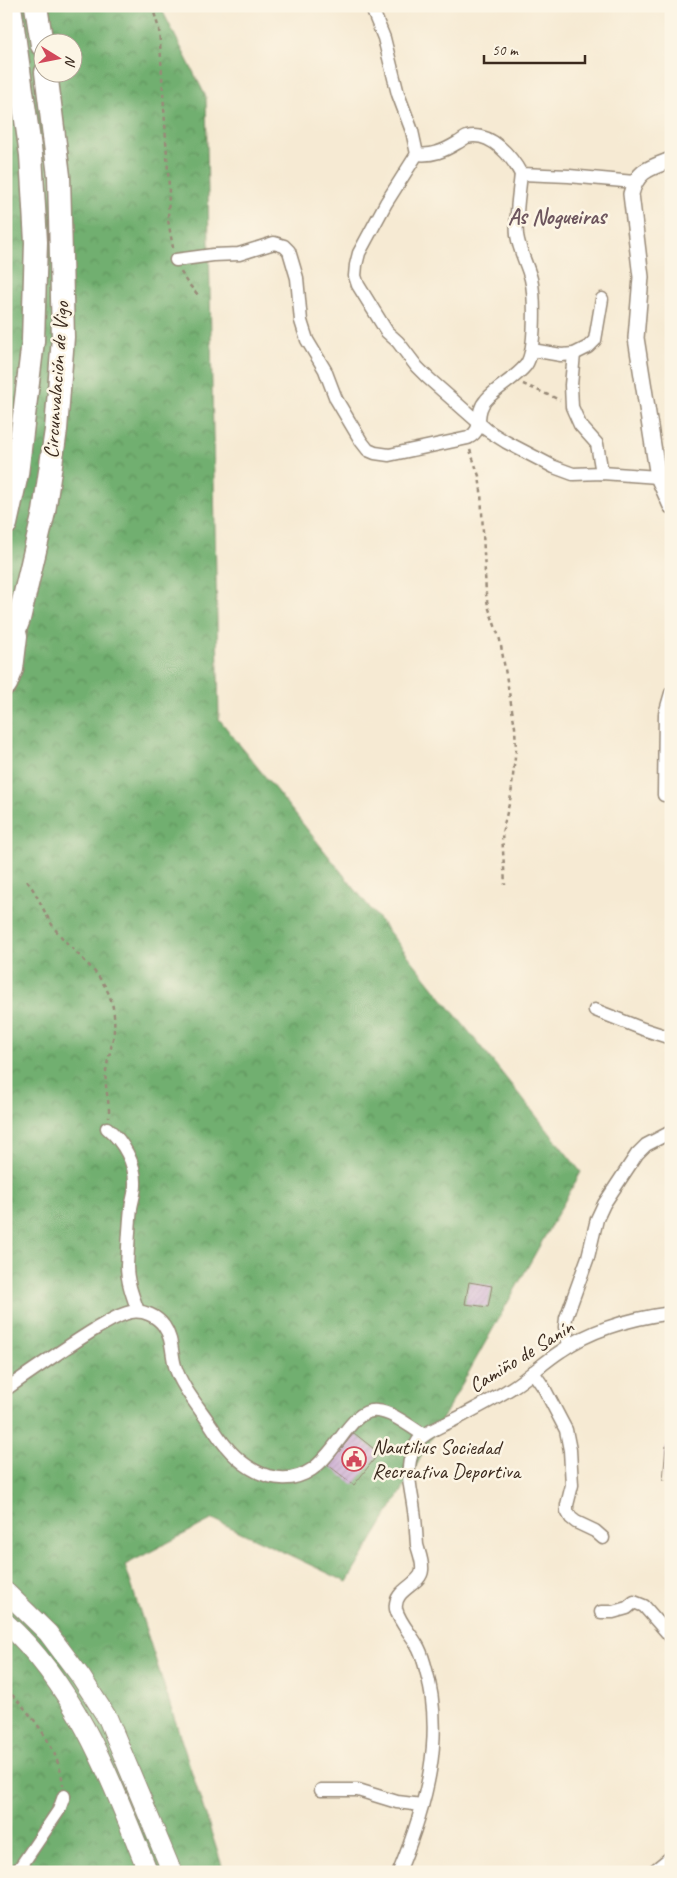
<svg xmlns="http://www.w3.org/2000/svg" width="677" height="1878" font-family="Caveat,sans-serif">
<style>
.forest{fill:url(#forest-crowns);stroke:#566c46;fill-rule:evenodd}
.building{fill:url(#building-hatch)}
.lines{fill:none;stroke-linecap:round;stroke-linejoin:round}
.minor-casing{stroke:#988a78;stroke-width:15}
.tertiary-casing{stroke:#988a78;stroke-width:18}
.primary-casing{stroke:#988a78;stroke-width:21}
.motorway-casing{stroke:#988a78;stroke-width:25}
.path{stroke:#988a78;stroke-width:2.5;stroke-dasharray:4 4;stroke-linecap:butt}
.minor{stroke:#fff;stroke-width:12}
.tertiary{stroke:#fff;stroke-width:15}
.primary{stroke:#fff;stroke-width:19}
.motorway{stroke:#fff;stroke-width:22}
.labels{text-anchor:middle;stroke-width:5;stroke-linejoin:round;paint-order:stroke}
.street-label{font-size:21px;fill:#3b2a1e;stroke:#fcf5e5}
.poi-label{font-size:21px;fill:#3b2a1e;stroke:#fcf5e5;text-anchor:start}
.neighbourhood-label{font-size:22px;font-weight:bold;fill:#6d565e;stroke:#fcf5e5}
</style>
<defs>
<pattern id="forest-crowns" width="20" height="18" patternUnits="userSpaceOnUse" patternTransform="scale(1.25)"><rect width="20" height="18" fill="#71af6f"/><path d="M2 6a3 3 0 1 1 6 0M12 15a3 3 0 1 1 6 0" fill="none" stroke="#5e8f5b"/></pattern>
<pattern id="building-hatch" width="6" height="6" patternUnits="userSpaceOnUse" patternTransform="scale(1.25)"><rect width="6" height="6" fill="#c9a7d6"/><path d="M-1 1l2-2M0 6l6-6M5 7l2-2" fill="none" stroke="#a488ad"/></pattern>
</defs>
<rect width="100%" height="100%" fill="#fcf5e5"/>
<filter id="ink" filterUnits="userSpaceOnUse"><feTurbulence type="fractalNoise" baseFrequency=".02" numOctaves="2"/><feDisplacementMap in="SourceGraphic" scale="10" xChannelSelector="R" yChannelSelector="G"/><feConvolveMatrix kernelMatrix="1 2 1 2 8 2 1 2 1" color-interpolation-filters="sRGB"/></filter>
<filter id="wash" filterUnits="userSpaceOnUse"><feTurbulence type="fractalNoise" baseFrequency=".0096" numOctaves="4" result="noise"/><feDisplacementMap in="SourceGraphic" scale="20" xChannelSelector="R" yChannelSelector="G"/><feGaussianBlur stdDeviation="1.12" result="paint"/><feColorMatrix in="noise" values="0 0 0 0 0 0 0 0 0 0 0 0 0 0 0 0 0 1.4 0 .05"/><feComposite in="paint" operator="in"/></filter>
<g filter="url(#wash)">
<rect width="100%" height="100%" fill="#f6ead3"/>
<path class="forest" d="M6 6H160L206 97 219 719 581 1172 403 1489 347 1582 213 1519 125 1565 224 1872H6ZM42 42H72V72H42Z"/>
<g id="blocks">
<g class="building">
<path d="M469 1282 492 1286 488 1307 465 1304Z"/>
<path d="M354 1433 379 1453 354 1485 328 1465Z"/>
<path d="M666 1446 671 1447V1481L663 1480Z"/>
</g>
</g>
</g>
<g filter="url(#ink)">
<use href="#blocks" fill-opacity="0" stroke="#988a78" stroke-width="1"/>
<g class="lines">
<g class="minor-casing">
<g id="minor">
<path d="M371 6 384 38 398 94 412 131 417 154"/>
<path d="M417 154 386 203 359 253 356 265 355 276 358 285 387 332 398 342 417 367 427 377 487 430 506 442 554 467 573 474 602 473 658 477"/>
<path d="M417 154C432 156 444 151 457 143 460 142 464 138 467 137 491 131 512 157 521 174L569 176 634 182"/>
<path d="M176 260 213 255 239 254 274 243 284 246 289 251 297 278 301 321 307 340 325 370 336 399 361 441 368 450 375 453 389 455 468 438C486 429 473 414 486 400 497 387 515 379 526 365 536 351 535 296 531 279 527 264 519 250 517 235 515 215 519 194 521 174"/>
<path d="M532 350 561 355 574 354 588 347 595 340 602 299"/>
<path d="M574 354 571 385 572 407 580 425 597 444 602 473"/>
<path d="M664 795 665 714 671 693"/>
<path d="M595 1010 643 1029 671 1038"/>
<path d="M107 1128C123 1141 136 1164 135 1185 135 1193 132 1201 131 1208 129 1227 128 1247 127 1266 127 1282 133 1297 138 1311"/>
<path d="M569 1345 565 1327 566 1318 588 1257 597 1219 604 1204 637 1154 646 1145 671 1132"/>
<path d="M533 1372 544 1388 566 1430 570 1450 572 1485 567 1505V1511L571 1518 576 1522 595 1531 603 1538"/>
<path d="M6 1389C36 1368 66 1347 97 1328 108 1322 119 1314 131 1312 144 1310 157 1316 164 1326 173 1339 171 1352 175 1366 181 1387 202 1411 214 1430 227 1450 244 1469 268 1476 332 1493 340 1407 377 1411 393 1412 410 1427 424 1435"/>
<path d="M601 1612H613L627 1608 634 1602 644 1606 671 1637"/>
<path d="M321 1790H358L397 1802 422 1805"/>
<path d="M17 1872 59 1810 64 1796"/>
<path d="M399 1872C426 1806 446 1736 425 1666 423 1659 421 1651 417 1645 411 1634 399 1622 396 1609 393 1589 421 1585 422 1570 423 1562 419 1553 417 1545 416 1533 416 1522 414 1511 411 1485 402 1466 418 1441 426 1431 448 1423 460 1417 478 1407 496 1398 513 1387 530 1376 544 1362 561 1351 592 1329 634 1318 671 1313"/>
</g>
</g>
<g class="tertiary-casing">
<g id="tertiary">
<path d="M671 160C650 168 637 170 631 194L641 277 636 338 658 477 671 506"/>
<path d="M655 1872 671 1859"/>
</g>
</g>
<g class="primary-casing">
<g id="primary">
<path d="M6 1592 48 1633 81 1677 108 1719 172 1872"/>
<path d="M6 1623C79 1690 112 1783 148 1872"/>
</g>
</g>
<g class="motorway-casing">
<g id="motorway">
<path d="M36 6 42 45"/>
<path d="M6 524 17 474 33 341 36 242 31 155 10 6"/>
<path d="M6 653 19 619 44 512 56 430 63 337 59 176 46 72"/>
<path d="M6 684 12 669 16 636"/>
</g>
</g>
<g class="path">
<path d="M152 6 159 29 160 43 169 188 168 220 173 248"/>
<path d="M181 272 186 281 199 296"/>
<path d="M6 305 8 314"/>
<path d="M523 384 560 400"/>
<path d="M470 450 479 476 481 491 486 594 488 606 500 640 515 727 516 750 514 766 511 796 502 833 505 885"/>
<path d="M27 881C40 897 45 918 59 934 85 965 118 982 114 1030 113 1044 108 1057 106 1071 104 1087 110 1102 109 1117"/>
<path d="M6 1689C32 1714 59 1748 63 1785"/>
</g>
<use href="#minor" class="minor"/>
<use href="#tertiary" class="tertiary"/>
<use href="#primary" class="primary"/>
<use href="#motorway" class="motorway"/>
</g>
</g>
<defs>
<g id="civic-ring" transform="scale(1.25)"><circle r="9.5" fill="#fcf5e5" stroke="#d1495b" stroke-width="1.5"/><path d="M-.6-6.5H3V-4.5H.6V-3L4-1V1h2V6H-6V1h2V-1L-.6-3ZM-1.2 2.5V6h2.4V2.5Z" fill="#d1495b"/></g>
</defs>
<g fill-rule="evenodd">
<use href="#civic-ring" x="354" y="1459"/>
</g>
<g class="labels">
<g class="street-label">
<text transform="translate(56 380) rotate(-86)" y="7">Circunvalación de Vigo</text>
<text transform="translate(521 1356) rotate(-32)" y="7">Camiño de Sanín</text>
</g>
<g class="poi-label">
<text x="372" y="1454">Nautilius Sociedad<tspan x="372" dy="24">Recreativa Deportiva</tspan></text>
</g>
<g class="neighbourhood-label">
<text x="557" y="224">As Nogueiras</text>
</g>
</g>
<rect width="677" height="1878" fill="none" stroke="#fcf5e5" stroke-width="25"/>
<g transform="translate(58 58) rotate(100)"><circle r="24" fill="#fcf5e5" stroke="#afa495"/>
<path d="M0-4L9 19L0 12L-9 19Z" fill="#d1495b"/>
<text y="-8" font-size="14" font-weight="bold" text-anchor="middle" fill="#3b2a1e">N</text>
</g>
<path d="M484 55v8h101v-8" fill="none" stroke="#3b2a1e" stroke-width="2.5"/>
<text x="492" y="55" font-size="15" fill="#3b2a1e" stroke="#fcf5e5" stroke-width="4" paint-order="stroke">50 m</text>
</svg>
